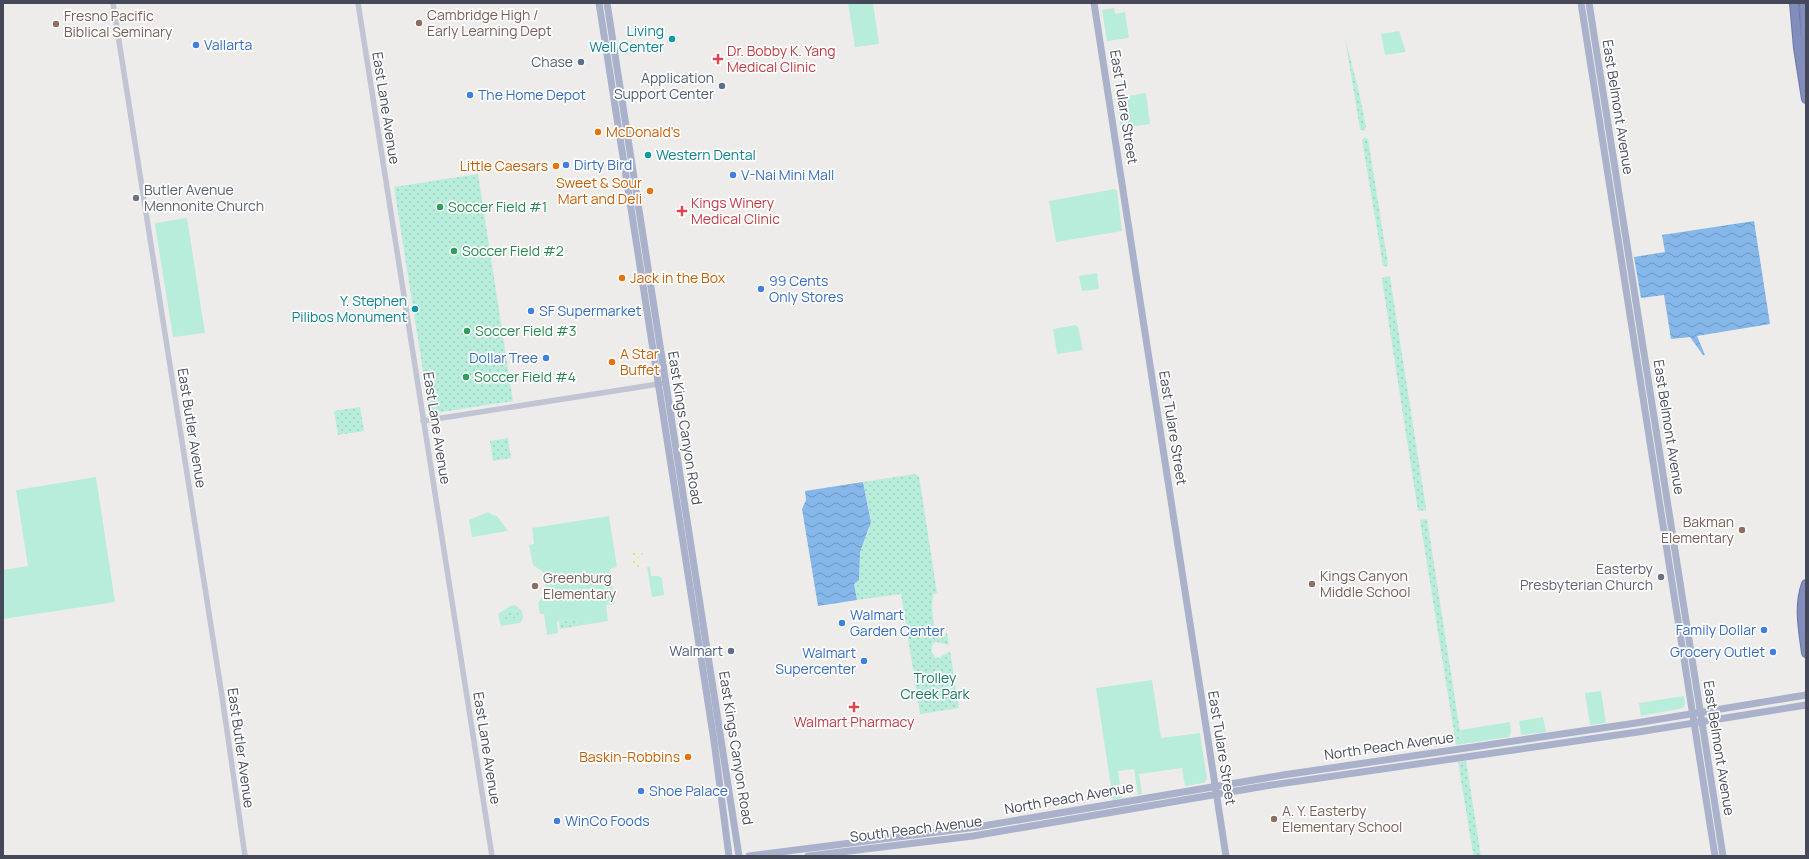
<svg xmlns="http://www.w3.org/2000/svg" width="1809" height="859" font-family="Manrope,sans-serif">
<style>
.grass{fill:#b8eddc}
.sand{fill:url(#sand-dots)}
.park{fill:url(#park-dots)}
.water{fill:url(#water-waves)}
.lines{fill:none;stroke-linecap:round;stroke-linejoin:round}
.highway-casing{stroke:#6e78a6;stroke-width:10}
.minor{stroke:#c1c5d3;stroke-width:5.5}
.major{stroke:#aab1cb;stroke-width:7}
.highway{stroke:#828dbb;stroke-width:8}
.education-dot{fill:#8d6e63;stroke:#fff;stroke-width:1.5}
.culture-dot{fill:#0f9aa8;stroke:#fff;stroke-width:1.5}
.shop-dot{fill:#3f7fe0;stroke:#fff;stroke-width:1.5}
.health-dot{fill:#e0444e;stroke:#fff;stroke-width:1.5}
.service-dot{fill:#5c6f8a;stroke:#fff;stroke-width:1.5}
.food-dot{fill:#e8710a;stroke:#fff;stroke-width:1.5}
.worship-dot{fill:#6b7280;stroke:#fff;stroke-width:1.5}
.leisure-dot{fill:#2e9e5b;stroke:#fff;stroke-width:1.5}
.labels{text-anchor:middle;stroke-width:3.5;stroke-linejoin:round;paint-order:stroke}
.education-label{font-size:14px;fill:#785e54;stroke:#fff;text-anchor:start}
.culture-label{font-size:14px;fill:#0d838f;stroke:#fff;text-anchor:end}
.shop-label{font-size:14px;fill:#366cbe;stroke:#fff;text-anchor:start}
.health-label{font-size:14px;fill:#be3a42;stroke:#fff;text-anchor:start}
.service-label{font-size:14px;fill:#4e5e75;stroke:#fff;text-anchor:end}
.street-label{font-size:14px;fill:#444858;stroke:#fff}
.food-label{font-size:14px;fill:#c56008;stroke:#fff;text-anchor:start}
.worship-label{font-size:14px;fill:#5b616d;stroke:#fff;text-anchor:start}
.leisure-label{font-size:14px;fill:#27864d;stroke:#fff;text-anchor:start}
.park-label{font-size:14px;fill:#177764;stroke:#fff}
</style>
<defs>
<pattern id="sand-dots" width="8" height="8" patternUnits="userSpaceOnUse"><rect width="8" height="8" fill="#f0f0da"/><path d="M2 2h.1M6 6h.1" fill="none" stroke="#cfcfbd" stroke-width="1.8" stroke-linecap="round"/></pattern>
<pattern id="park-dots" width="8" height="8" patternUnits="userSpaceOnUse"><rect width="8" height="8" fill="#b8eddc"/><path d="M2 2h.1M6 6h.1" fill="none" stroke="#9fcdbf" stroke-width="1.8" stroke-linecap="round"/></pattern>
<pattern id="water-waves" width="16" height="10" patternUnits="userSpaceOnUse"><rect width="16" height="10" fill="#85b7ea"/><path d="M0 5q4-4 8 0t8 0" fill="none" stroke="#6e97c0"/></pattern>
</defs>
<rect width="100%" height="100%" fill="#eeeceb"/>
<g class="grass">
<path d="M848 3H873L879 44 855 47Z"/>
<path d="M1114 8 1115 14 1125 12 1129 38 1107 41 1102 10Z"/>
<path d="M1399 31 1406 52 1385 55 1381 34Z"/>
<path d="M1146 93 1150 124 1121 128 1116 98Z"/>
<path d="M1115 189 1117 191 1122 231 1056 242 1049 201Z"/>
<path d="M187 218 205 333 173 337 155 225 156 223Z"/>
<path d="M1097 273 1099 289 1082 291 1079 276Z"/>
<path d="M1076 325 1078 327 1083 350 1057 354 1053 329Z"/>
<path d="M96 477 115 602 3 619V570L28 566 16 490Z"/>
<path d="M488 512 492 515 497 516 508 531 472 537 469 520Z"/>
<path d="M609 516 617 567 610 569 615 604 606 605 608 621 577 626 576 619 557 622 558 633 547 635 544 614H540L538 603 546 592 543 572 533 565 529 545 534 544 532 528Z"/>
<path d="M650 566 651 576H658L662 578 664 595 652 597 647 567Z"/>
<path d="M515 605 522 611 523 618 520 623 501 626 498 614 510 606Z"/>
<path d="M1152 680 1161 738 1200 733 1207 779 1204 783 1185 786 1182 768 1139 774 1142 794 1138 795 1134 769 1118 771 1122 798 1113 800 1096 688Z"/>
<path d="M1601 691 1606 723 1590 725 1585 693Z"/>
<path d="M1684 696 1685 704 1683 708 1641 716 1639 703Z"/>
<path d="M1543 717 1546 732 1524 735 1521 734 1519 721Z"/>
<path d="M1510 722 1511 733 1509 737 1462 744 1460 730Z"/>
</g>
<g class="sand">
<path d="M642 550 643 556 641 553H638L639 558H631L630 552Z"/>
<path d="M639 559 640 564H643V561L644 566 632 568V561Z"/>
</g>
<g class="park">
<path d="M1345 38 1359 92 1366 127 1364 131 1360 129Z"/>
<path d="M1365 137 1368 139 1388 264 1386 267 1383 265 1362 140Z"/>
<path d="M478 174 513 401 435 413 431 410 425 384 394 187Z"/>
<path d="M1388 276 1390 277 1426 508V510L1418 511 1382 280V278Z"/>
<path d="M360 407 364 431 338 435 334 411Z"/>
<path d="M508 438 511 458 493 461 490 441Z"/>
<path d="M915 474 919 476 937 593 933 594 932 608 935 636 940 638 945 636 947 632 949 645 937 642 933 644 931 651 935 657 939 658 950 651 959 708 920 714 901 594 857 600 854 584 859 580 860 552 869 529 871 519 863 482Z"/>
<path d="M1427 519 1462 744 1456 745 1420 520Z"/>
<path d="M510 612H518L519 617 506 620 504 613Z"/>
<path d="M576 619 577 626 560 629 559 622Z"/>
<path d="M1466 761 1481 856H1473V853L1458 762Z"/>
</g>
<g class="water">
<path d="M1754 221 1770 324 1697 336 1705 355H1703L1690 337 1671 339 1664 295 1641 298 1634 257 1665 252 1662 235Z"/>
<path d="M863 482 871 522 860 552 859 580 854 584 857 600 818 606 802 509 806 500 805 491Z"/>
</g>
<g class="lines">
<g class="highway-casing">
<g id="highway">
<path d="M1794 3 1798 48 1806 99"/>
<path d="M1804 3 1806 63"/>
<path d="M1806 584C1798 607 1803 629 1806 653"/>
</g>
</g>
<g class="minor">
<path d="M113 3 222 696 245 856"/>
<path d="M358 3 492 856"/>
<path d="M423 421 665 383"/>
</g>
<g class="major">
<path d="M599 3 714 741 729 856"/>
<path d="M607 3 739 856"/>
<path d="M1094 3 1226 856"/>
<path d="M1581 3 1715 856"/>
<path d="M1589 3 1723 856"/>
<path d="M749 856 977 827 1283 775 1636 723 1806 695"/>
<path d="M808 856 973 836 1265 786 1638 732 1806 705"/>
</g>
<use href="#highway" class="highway"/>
</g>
<g class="education-dot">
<circle cx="419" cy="23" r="4"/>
<circle cx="56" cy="24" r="4"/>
<circle cx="1742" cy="530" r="4"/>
<circle cx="1312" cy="584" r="4"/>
<circle cx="535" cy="586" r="4"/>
<circle cx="1274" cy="819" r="4"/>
</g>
<g class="culture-dot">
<circle cx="672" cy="39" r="4"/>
<circle cx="648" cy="155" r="4"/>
<circle cx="415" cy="309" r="4"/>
</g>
<g class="shop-dot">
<circle cx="196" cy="45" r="4"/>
<circle cx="470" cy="95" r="4"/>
<circle cx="566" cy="165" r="4"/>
<circle cx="733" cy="175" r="4"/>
<circle cx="761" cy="289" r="4"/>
<circle cx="531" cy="311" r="4"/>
<circle cx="546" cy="358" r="4"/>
<circle cx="842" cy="623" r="4"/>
<circle cx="1764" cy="630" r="4"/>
<circle cx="1773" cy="652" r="4"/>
<circle cx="864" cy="661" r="4"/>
<circle cx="641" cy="791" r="4"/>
<circle cx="557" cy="821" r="4"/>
</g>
<g class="health-dot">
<path d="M716 53h4v4h4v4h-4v4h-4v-4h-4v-4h4z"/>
<path d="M680 205h4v4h4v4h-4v4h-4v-4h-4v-4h4z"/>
<path d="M852 701h4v4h4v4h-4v4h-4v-4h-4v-4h4z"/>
</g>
<g class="service-dot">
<circle cx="581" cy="62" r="4"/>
<circle cx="722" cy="86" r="4"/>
<circle cx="731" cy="651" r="4"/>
</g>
<g class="food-dot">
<circle cx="598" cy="132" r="4"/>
<circle cx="556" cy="166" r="4"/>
<circle cx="650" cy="191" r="4"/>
<circle cx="622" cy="278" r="4"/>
<circle cx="612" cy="362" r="4"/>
<circle cx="688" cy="757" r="4"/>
</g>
<g class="worship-dot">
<circle cx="136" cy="198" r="4"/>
<circle cx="1661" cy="577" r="4"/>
</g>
<g class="leisure-dot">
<circle cx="440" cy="207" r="4"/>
<circle cx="454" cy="251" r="4"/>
<circle cx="467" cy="331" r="4"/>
<circle cx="466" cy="377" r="4"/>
</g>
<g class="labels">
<g class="education-label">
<text x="427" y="20">Cambridge High /<tspan x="427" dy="16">Early Learning Dept</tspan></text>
<text x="64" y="21">Fresno Pacific<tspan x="64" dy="16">Biblical Seminary</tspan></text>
<text x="1734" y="527" text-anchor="end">Bakman<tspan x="1734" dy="16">Elementary</tspan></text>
<text x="1320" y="581">Kings Canyon<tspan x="1320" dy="16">Middle School</tspan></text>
<text x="543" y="583">Greenburg<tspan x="543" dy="16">Elementary</tspan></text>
<text x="1282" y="816">A. Y. Easterby<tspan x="1282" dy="16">Elementary School</tspan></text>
</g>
<g class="culture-label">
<text x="664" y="36">Living<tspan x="664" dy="16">Well Center</tspan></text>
<text x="656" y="160" text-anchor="start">Western Dental</text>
<text x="407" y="306">Y. Stephen<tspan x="407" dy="16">Pilibos Monument</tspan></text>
</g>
<g class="shop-label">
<text x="204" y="50">Vallarta</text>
<text x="478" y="100">The Home Depot</text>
<text x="574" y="170">Dirty Bird</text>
<text x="741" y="180">V-Nai Mini Mall</text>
<text x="769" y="286">99 Cents<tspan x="769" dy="16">Only Stores</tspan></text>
<text x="539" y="316">SF Supermarket</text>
<text x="538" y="363" text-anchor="end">Dollar Tree</text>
<text x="850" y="620">Walmart<tspan x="850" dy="16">Garden Center</tspan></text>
<text x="1756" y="635" text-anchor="end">Family Dollar</text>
<text x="1765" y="657" text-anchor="end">Grocery Outlet</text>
<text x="856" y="658" text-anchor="end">Walmart<tspan x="856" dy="16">Supercenter</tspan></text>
<text x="649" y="796">Shoe Palace</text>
<text x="565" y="826">WinCo Foods</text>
</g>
<g class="health-label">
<text x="727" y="56">Dr. Bobby K. Yang<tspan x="727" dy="16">Medical Clinic</tspan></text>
<text x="691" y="208">Kings Winery<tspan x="691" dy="16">Medical Clinic</tspan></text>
<text x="854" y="727" text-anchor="middle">Walmart Pharmacy</text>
</g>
<g class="service-label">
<text x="573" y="67">Chase</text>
<text x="714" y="83">Application<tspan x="714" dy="16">Support Center</tspan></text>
<text x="723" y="656">Walmart</text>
</g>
<g class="street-label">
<text transform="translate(1124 107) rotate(81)" y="5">East Tulare Street</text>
<text transform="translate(1618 107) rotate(81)" y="5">East Belmont Avenue</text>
<text transform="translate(386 108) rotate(81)" y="5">East Lane Avenue</text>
<text transform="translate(1669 427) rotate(81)" y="5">East Belmont Avenue</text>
<text transform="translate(192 428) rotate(81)" y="5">East Butler Avenue</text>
<text transform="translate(437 428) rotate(81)" y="5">East Lane Avenue</text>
<text transform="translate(685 428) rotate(81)" y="5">East Kings Canyon Road</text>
<text transform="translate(1173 428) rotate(81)" y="5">East Tulare Street</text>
<text transform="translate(1389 746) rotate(-8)" y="5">North Peach Avenue</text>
<text transform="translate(241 748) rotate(82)" y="5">East Butler Avenue</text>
<text transform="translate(487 748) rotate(81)" y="5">East Lane Avenue</text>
<text transform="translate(736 748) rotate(81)" y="5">East Kings Canyon Road</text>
<text transform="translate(1222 748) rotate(81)" y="5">East Tulare Street</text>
<text transform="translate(1719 748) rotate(81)" y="5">East Belmont Avenue</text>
<text transform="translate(1069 798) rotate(-10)" y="5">North Peach Avenue</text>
<text transform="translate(916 829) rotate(-7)" y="5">South Peach Avenue</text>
</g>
<g class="food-label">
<text x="606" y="137">McDonald's</text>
<text x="548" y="171" text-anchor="end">Little Caesars</text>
<text x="642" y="188" text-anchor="end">Sweet &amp; Sour<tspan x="642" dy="16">Mart and Deli</tspan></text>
<text x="630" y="283">Jack in the Box</text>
<text x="620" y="359">A Star<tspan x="620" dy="16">Buffet</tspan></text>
<text x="680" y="762" text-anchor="end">Baskin-Robbins</text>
</g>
<g class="worship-label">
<text x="144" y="195">Butler Avenue<tspan x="144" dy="16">Mennonite Church</tspan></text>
<text x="1653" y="574" text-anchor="end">Easterby<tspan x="1653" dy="16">Presbyterian Church</tspan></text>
</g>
<g class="leisure-label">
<text x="448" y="212">Soccer Field #1</text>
<text x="462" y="256">Soccer Field #2</text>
<text x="475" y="336">Soccer Field #3</text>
<text x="474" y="382">Soccer Field #4</text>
</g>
<g class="park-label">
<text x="935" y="683">Trolley<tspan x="935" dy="16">Creek Park</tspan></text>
</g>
</g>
<rect width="1809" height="859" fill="none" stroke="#444858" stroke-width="8"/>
</svg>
